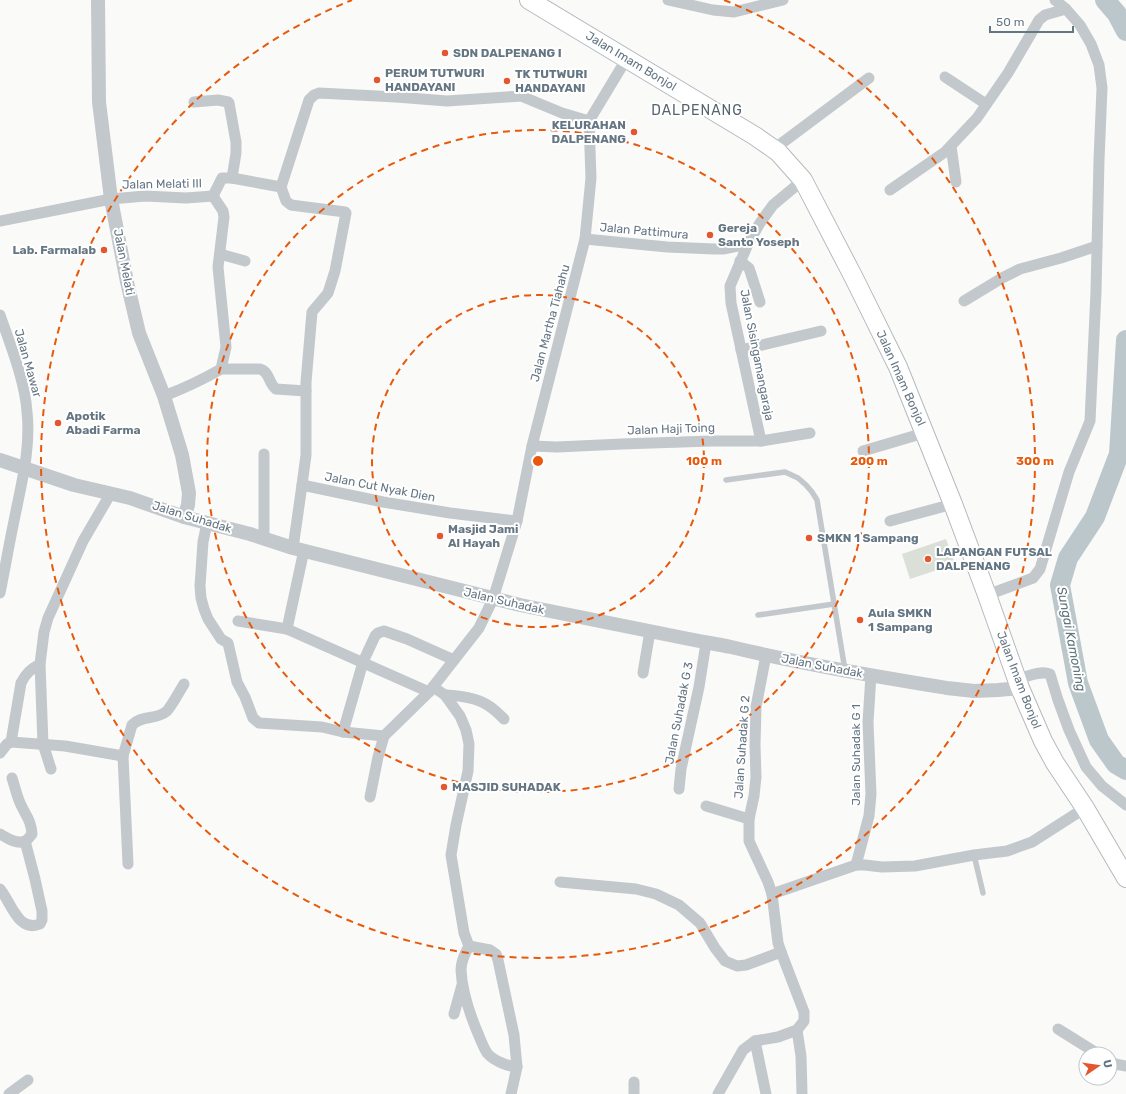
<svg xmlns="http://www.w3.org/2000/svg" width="1126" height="1094" font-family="Rubik,sans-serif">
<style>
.green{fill:#dadfd7}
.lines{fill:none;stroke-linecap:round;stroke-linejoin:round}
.river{stroke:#bbc7cb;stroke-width:20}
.primary-casing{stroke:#b5babe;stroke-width:20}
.service{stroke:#c3c8cc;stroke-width:5.5}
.minor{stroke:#c3c8cc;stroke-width:11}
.tertiary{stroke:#c3c8cc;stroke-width:14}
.primary{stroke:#fff;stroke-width:18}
.ring{fill:none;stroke:#e8590c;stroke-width:2;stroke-dasharray:7 5}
.poi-dot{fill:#e4572e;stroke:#fff;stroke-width:1.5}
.labels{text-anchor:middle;stroke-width:4;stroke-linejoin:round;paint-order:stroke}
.poi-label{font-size:12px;font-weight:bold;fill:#657683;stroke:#fff;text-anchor:start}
.street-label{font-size:12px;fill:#657683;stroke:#fff}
.water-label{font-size:13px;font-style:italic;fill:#60757c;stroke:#fff}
.quarter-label{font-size:14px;letter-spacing:1px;fill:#57646e;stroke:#fff}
.centre{fill:#e8590c;stroke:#fff;stroke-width:2}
.ring-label{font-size:12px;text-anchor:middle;font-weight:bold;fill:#e8590c;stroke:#fff;stroke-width:4;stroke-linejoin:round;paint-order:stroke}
</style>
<rect width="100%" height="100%" fill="#fafaf8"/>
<path class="green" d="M946 539 955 564 910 579 902 554Z"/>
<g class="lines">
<g class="river">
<path d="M1105 0 1117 14 1126 31"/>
<path d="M1126 340 1119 454 1095 517 1068 558 1060 585 1078 683 1099 740 1116 764 1126 770"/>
</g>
<g class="primary-casing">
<path id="primary" d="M529 0 755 136 778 152 803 180 854 278 898 367 953 504 987 595 1020 688 1043 741 1055 763 1085 808 1126 878"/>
</g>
<g class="service">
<path d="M726 480 785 472 798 478 806 485 812 492 817 500 845 670"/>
<path d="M758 615 834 604"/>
<path d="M974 855 983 893"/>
</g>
<g class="minor">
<path d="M668 0 713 10 734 12 783 0"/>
<path d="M945 77 986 104"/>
<path d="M194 102 218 100 228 102 229 103 236 142V153L232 178"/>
<path d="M951 146 956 182"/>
<path d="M774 149 869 78"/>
<path d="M281 187 309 100 314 95 319 93 396 97 447 101 521 96 562 113 589 121"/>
<path d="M890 190 945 152 977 118 1008 73 1039 20 1045 15 1066 9"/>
<path d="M213 196 222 178H232L281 187 286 201 291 205 345 212 346 213 335 271 328 293 312 312 306 382V455L302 485"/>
<path d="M0 221 111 199 145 196 186 198 213 196"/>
<path d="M585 239 667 247 714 249H723L748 244"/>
<path d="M220 254 245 261"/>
<path d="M740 261 749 268 760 302"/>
<path d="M964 301 1002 278 1020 269 1061 258 1097 246"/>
<path d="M0 315C10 344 25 381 27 412 31 449 21 485 14 521 9 544 5 569 0 593"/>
<path d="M741 350 821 331"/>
<path d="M221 369H260C270 372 268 383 276 389L306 391"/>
<path d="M164 396C185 388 202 380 221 369L226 347 218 267 224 217 223 211 213 196"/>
<path d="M761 441 731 303 730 286 748 244 760 223 773 205 803 180"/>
<path d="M532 446 557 447 622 444 712 441H761L810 433"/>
<path d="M863 451 924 433"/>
<path d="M890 521 953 504"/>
<path d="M207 523 203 542 200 586 201 598 204 609 208 619 221 639 228 643 237 682 245 697 253 718 259 723 322 727 343 732 384 736"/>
<path d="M264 538V454"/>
<path d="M293 548 302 485 383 502 450 513 517 521"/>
<path d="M304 550 287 629 429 692"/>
<path d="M987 595 1033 578 1040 569 1069 472 1090 421 1096 292 1099 160 1102 88 1099 65 1091 44 1080 25 1066 9 1055 0"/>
<path d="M238 621 287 629"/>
<path d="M643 673 650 631"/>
<path d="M1017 679C1027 677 1040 670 1050 674L1058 700 1069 730 1086 767 1102 786 1126 805"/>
<path d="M433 687 445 695 460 716 466 730 469 744 468 771 456 825 451 855 464 933 469 946 490 950 496 954 498 960 514 1035 517 1067 511 1094"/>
<path d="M445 695C459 696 476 697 489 706 494 709 499 714 504 719"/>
<path d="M343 732 363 662 375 636 378 633 384 631 407 639 454 660"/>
<path d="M11 742 21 683C26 673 31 669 40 664"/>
<path d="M0 753 7 744 11 742 65 746 123 756 132 725C141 715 157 720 167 711 173 704 179 692 184 684"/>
<path d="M123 756 128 864"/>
<path d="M51 769 43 744 40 664 44 632 48 618 83 541 111 493"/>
<path d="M679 789 681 769 699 687 706 643"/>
<path d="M370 797 378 757 384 736 429 692 479 628 493 599 517 521 532 446 585 239 591 178 589 121 627 58"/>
<path d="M706 806 749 819"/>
<path d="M0 834C7 838 17 845 25 841 28 840 30 836 32 834 31 820 26 816 21 805 17 797 15 787 12 778"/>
<path d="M856 865 869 816 871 794 868 722 871 675"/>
<path d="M560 882 636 889 656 894 679 905 700 923 715 948 725 961 737 966 746 965 781 952"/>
<path d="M0 889C11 902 18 933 40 924L42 920V911L35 879 25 841"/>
<path d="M772 894 856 865H865L882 867 915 866 974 855 1007 851 1032 842 1085 808"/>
<path d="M469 946C465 953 461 961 461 970 462 992 470 1015 479 1036 481 1041 484 1048 487 1053 494 1061 507 1066 517 1067"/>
<path d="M454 1014 462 985"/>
<path d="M1058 1029 1098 1054"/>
<path d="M797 1030 801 1056 802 1094"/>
<path d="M755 1041 766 1094"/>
<path d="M1110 1061 1115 1064 1126 1066"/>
<path d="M634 1082V1094"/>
<path d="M9 1094 28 1080"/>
<path d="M718 1094 743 1050 755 1041 778 1037 797 1030 804 1021V1012L781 952 778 943 772 894 768 882 749 841V819L754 796 756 777 755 745 756 707 766 655"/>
</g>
<g class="tertiary">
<path d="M98 0 99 102 111 199 127 282 139 333 164 396 182 455 189 493 188 505 184 517"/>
<path d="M0 460 74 485 130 498 184 517 250 534 293 548 520 605 689 639C703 642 717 644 731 647 802 664 875 676 947 688L974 691 998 690 1020 688"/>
</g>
<use href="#primary" class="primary"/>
</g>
<g class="ring">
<circle cx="538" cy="461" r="166"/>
<circle cx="538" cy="461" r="331"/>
<path d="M724 0A497 497 0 1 1 352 0"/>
</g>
<g class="poi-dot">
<circle cx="445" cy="53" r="4"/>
<circle cx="377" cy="80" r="4"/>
<circle cx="507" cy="81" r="4"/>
<circle cx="634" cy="132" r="4"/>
<circle cx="710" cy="235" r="4"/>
<circle cx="104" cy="250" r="4"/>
<circle cx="58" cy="423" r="4"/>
<circle cx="440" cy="536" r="4"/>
<circle cx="809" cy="538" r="4"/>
<circle cx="928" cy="559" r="4"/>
<circle cx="860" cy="620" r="4"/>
<circle cx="444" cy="787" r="4"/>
</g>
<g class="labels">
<g class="poi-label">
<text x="453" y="57">SDN DALPENANG I</text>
<text x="385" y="77">PERUM TUTWURI<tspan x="385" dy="14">HANDAYANI</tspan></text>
<text x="515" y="78">TK TUTWURI<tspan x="515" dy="14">HANDAYANI</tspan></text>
<text x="626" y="129" text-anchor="end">KELURAHAN<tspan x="626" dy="14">DALPENANG</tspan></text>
<text x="718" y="232">Gereja<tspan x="718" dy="14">Santo Yoseph</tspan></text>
<text x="96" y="254" text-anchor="end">Lab. Farmalab</text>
<text x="66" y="420">Apotik<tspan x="66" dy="14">Abadi Farma</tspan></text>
<text x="448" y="533">Masjid Jami<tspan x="448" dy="14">Al Hayah</tspan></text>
<text x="817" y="542">SMKN 1 Sampang</text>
<text x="936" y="556">LAPANGAN FUTSAL<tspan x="936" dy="14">DALPENANG</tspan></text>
<text x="868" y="617">Aula SMKN<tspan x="868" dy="14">1 Sampang</tspan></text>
<text x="452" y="791">MASJID SUHADAK</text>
</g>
<g class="street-label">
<text transform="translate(631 61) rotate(31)" y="4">Jalan Imam Bonjol</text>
<text transform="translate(162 184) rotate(-1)" y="4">Jalan Melati III</text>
<text transform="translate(644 231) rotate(5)" y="4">Jalan Pattimura</text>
<text transform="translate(124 262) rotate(79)" y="4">Jalan Melati</text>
<text transform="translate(550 323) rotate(-75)" y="4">Jalan Martha Tiahahu</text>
<text transform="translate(757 355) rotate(79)" y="4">Jalan Sisingamangaraja</text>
<text transform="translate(28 363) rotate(74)" y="4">Jalan Mawar</text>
<text transform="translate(901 378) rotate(66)" y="4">Jalan Imam Bonjol</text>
<text transform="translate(671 429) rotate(-2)" y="4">Jalan Haji Toing</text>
<text transform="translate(380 487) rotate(11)" y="4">Jalan Cut Nyak Dien</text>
<text transform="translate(192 517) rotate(17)" y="4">Jalan Suhadak</text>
<text transform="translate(504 601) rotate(13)" y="4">Jalan Suhadak</text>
<text transform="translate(822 666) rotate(11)" y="4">Jalan Suhadak</text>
<text transform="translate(1019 680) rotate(69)" y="4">Jalan Imam Bonjol</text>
<text transform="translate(679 713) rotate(-79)" y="4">Jalan Suhadak G 3</text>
<text transform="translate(742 747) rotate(-86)" y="4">Jalan Suhadak G 2</text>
<text transform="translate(856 755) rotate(-90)" y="4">Jalan Suhadak G 1</text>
</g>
<g class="water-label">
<text transform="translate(1072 639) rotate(79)" y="5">Sungai Kamoning</text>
</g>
<g class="quarter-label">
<text x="697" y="115">DALPENANG</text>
</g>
</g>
<circle cx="538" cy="461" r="6" class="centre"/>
<g class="ring-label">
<text x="704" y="465">100 m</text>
<text x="869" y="465">200 m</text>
<text x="1035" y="465">300 m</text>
</g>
<g transform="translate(1098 1066) rotate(77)"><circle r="19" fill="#ffffff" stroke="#c1c8cd"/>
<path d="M0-3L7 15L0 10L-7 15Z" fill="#e4572e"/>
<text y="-6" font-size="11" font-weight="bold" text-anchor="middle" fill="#657683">U</text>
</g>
<path d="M990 26v6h83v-6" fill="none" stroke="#657683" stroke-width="2"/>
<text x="996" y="26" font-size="12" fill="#657683" stroke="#ffffff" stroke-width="3" paint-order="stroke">50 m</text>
</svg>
